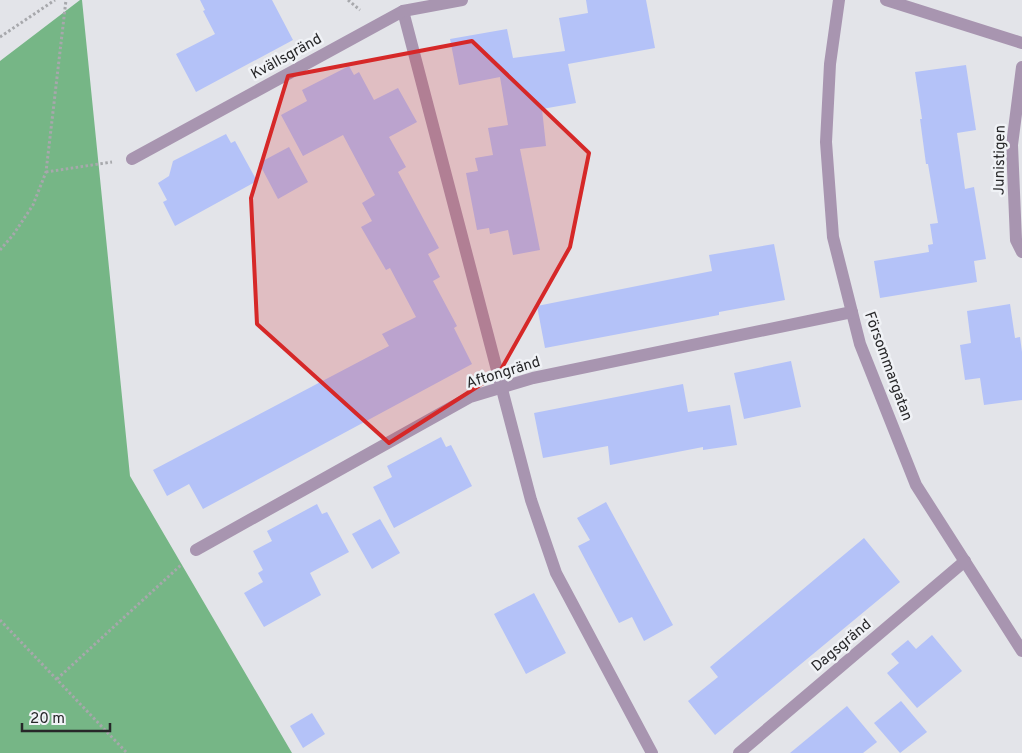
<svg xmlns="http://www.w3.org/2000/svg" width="1022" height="753" font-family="Overpass,sans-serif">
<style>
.forest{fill:#76b686}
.building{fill:#b4c2f8}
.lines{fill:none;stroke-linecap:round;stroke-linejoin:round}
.path{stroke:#a7a8ac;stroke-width:3;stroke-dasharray:2.5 2.5;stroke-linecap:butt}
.lane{stroke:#a895b0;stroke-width:12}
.street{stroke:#a895b0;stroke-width:12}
.marked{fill:#d62828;fill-opacity:0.2;stroke:#d62828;stroke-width:4;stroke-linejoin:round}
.labels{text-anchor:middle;stroke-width:5;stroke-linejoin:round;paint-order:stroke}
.street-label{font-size:15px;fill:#272729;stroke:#f0f2f6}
</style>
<rect width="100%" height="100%" fill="#e3e4e9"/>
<path class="forest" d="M80 0H82L130 476 292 753H0V61Z"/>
<g class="building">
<path d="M200 0H272L293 40 196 92 176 54 215 34 203 11 205 10Z"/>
<path d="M586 0H646L655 48 568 64 576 103 542 109 546 146 520 149 540 250 513 255 508 230 490 234 489 228 477 230 466 173 478 171 475 158 493 155 488 128 508 125 500 77 459 85 450 39 507 29 513 58 565 51 559 18 588 13Z"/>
<path d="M966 65 976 130 957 133 965 189 974 187 986 259 974 261 977 282 880 298 874 261 929 252 928 245 933 244 930 224 938 223 928 164H926L920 119H922L915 72Z"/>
<path d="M349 66 354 75 359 72 374 100 398 88 417 122 389 137 406 167 398 172 439 248 428 254 440 277 433 281 457 326 454 328 472 364 203 509 189 484 167 496 153 470 389 346 382 334 416 317 390 268 386 270 361 227 372 221 362 203 375 195 343 135 303 156 281 115 307 101 302 90Z"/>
<path d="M226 134 231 143 235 141 257 181 175 226 163 202 167 200 158 183 169 176 173 161Z"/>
<path d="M289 147 308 182 278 199 259 163Z"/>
<path d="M774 244 785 300 719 312V315L545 348 537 306 712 271 709 255Z"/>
<path d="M1010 304 1015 338 1020 337 1022 352V400L984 405 980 378 965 380 960 345 971 343 967 311Z"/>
<path d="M791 361 801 407 744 419 734 373Z"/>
<path d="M683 384 688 412 730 405 737 445 703 450V447L610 465 608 446 543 458 534 413Z"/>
<path d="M441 437 446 447 451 445 472 486 394 528 373 487 392 477 387 466Z"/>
<path d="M606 502 673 625 644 641 632 617 619 623 578 546 590 540 577 518Z"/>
<path d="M317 504 322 514 327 512 349 552 310 573 321 595 264 627 244 593 263 582 258 573 263 570 253 551 272 541 267 531Z"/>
<path d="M380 519 400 553 372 569 352 534Z"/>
<path d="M864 538 900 582 715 735 688 701 718 677 710 667Z"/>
<path d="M534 593 566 653 526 674 494 614Z"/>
<path d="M932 635 962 671 917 708 887 673 899 663 891 654 908 640 916 649Z"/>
<path d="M901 701 927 732 900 753 874 723Z"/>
<path d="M847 706 877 742 863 753H790Z"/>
<path d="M312 713 325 734 303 748 290 726Z"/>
</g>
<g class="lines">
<g class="path">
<path d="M348 0 360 10"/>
<path d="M0 37 55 0"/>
<path d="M46 172 112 162"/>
<path d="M0 250 13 235 33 205 46 172 66 0"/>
<path d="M0 620 127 753"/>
<path d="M57 679 181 565"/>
</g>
<path class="lane" d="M403 11 531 500 556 573 652 753"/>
<g class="street">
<path d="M839 0 830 64 826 142 833 237 860 344 916 485 1022 651"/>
<path d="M886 0 1022 43"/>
<path d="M1022 67 1012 145 1016 240 1022 252"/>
<path d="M132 159 403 11 462 0"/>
<path d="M196 550 470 397 533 378 852 312"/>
<path d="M739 753 965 561"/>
</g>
</g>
<path class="marked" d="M472 41 589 153 570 247 499 373 389 443 257 324 251 198 288 76Z"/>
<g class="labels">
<g class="street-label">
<text transform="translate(286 56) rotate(-29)" y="5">Kvällsgränd</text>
<text transform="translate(999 160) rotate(-89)" y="5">Junistigen</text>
<text transform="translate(889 366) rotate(70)" y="5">Försommargatan</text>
<text transform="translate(503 372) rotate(-17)" y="5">Aftongränd</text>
<text transform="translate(841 645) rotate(-40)" y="5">Dagsgränd</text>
</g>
</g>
<path d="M22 723v8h88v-8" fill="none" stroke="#272729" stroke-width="2.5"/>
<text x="30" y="723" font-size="15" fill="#272729" stroke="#f0f2f6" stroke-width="4" paint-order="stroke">20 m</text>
</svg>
